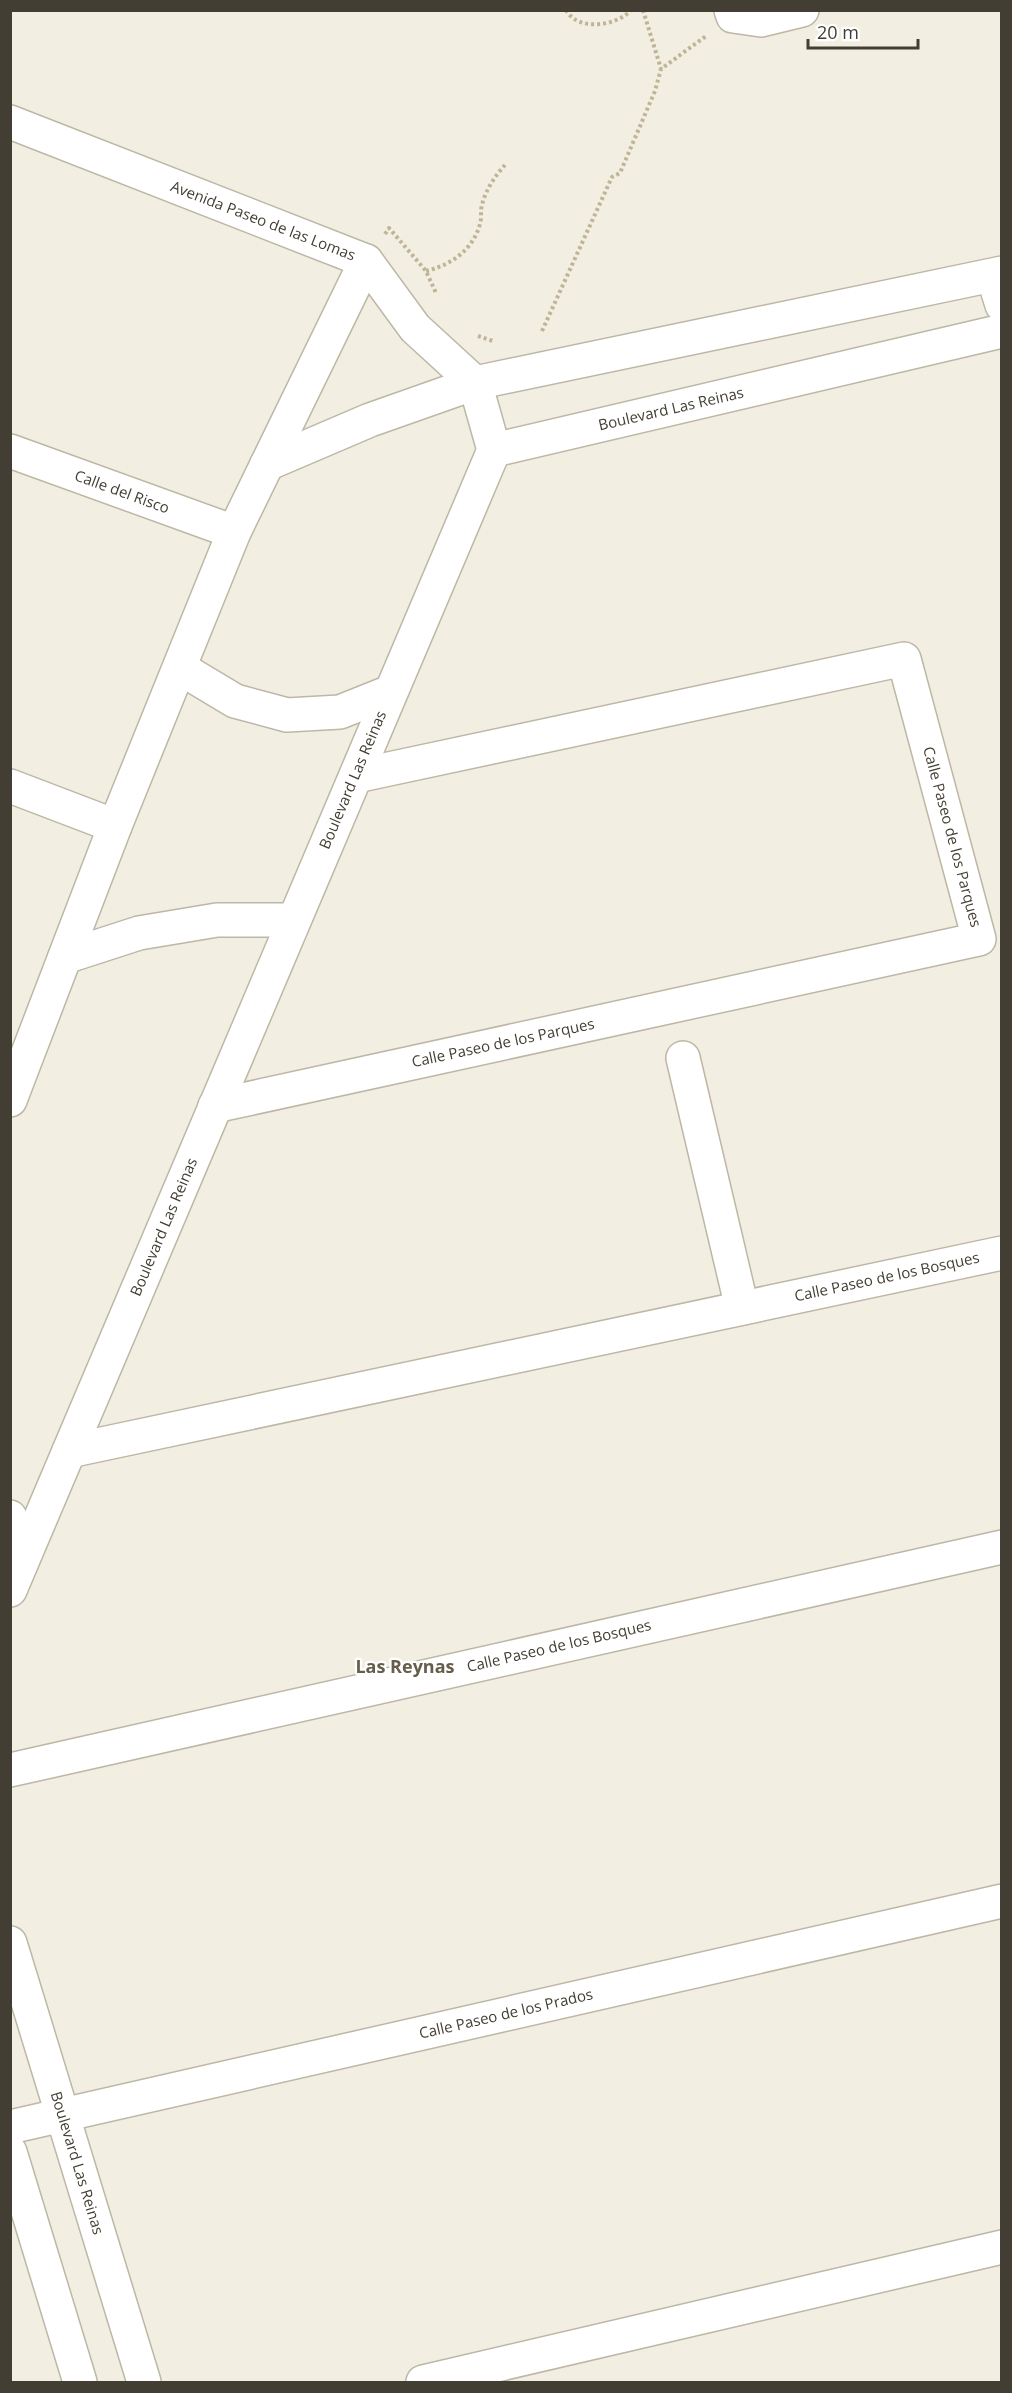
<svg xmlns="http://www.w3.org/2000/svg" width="1012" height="2393" font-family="'Open Sans',sans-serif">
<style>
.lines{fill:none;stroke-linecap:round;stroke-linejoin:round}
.minor-casing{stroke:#bdb7a5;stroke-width:36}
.path{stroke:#bfb496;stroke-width:4;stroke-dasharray:3 3;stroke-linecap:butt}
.minor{stroke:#fff;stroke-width:33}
.labels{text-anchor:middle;stroke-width:4.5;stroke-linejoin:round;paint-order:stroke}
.street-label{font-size:15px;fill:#433e33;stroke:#fff}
.quarter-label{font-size:18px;font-weight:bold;fill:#665d4a;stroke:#fff}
</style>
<rect width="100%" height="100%" fill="#f2eee2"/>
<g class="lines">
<g class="minor-casing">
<g id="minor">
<path d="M731 10 733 16 761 20 802 10"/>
<path d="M10 122 366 261 415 328 475 383 494 450"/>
<path d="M993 276 1002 305"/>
<path d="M494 450 1002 331"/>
<path d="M10 451 234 532"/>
<path d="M267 464 370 420 475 383 1002 273"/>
<path d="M180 668 235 701 287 715 340 712 390 692"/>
<path d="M10 786 115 826"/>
<path d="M65 957 139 933 217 920H294"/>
<path d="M683 1058 742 1308"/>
<path d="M10 1100 115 826 234 532 366 261"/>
<path d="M215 1106 979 939 904 659 356 776"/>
<path d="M69 1451 1002 1253"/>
<path d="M10 1517 16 1570"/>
<path d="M10 1590 494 450"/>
<path d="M10 1770 1002 1547"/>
<path d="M10 1943 144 2382"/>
<path d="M10 2127 1002 1901"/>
<path d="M10 2152 80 2382"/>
<path d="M423 2382 1002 2247"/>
</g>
</g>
<g class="path">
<path d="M566 10C578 32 617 26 631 10"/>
<path d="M643 10 661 69"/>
<path d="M385 234 389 228 426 271 436 293"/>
<path d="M426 271C451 265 473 250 480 224 482 218 480 211 482 205 485 191 495 176 505 165"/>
<path d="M542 331 612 177 620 173 655 91 661 69 706 36"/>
<path d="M478 336 493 341"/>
</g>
<use href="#minor" class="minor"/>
</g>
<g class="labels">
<g class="street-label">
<text transform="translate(263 221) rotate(21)" y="5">Avenida Paseo de las Lomas</text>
<text transform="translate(671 409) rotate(-13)" y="5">Boulevard Las Reinas</text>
<text transform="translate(122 492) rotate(20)" y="5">Calle del Risco</text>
<text transform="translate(353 780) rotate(-67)" y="5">Boulevard Las Reinas</text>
<text transform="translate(952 837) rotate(75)" y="5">Calle Paseo de los Parques</text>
<text transform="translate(503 1043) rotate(-12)" y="5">Calle Paseo de los Parques</text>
<text transform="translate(164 1227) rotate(-67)" y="5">Boulevard Las Reinas</text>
<text transform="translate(887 1277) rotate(-12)" y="5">Calle Paseo de los Bosques</text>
<text transform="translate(559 1646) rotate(-13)" y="5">Calle Paseo de los Bosques</text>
<text transform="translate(506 2014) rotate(-13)" y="5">Calle Paseo de los Prados</text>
<text transform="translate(77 2163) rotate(73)" y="5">Boulevard Las Reinas</text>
</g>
<g class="quarter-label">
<text x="405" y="1673">Las Reynas</text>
</g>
</g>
<rect width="1012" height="2393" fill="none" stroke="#433e33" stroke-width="24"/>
<path d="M808 39v9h110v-9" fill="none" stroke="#433e33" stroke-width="3"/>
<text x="817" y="39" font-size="18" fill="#433e33" stroke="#ffffff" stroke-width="4.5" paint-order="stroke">20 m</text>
</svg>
